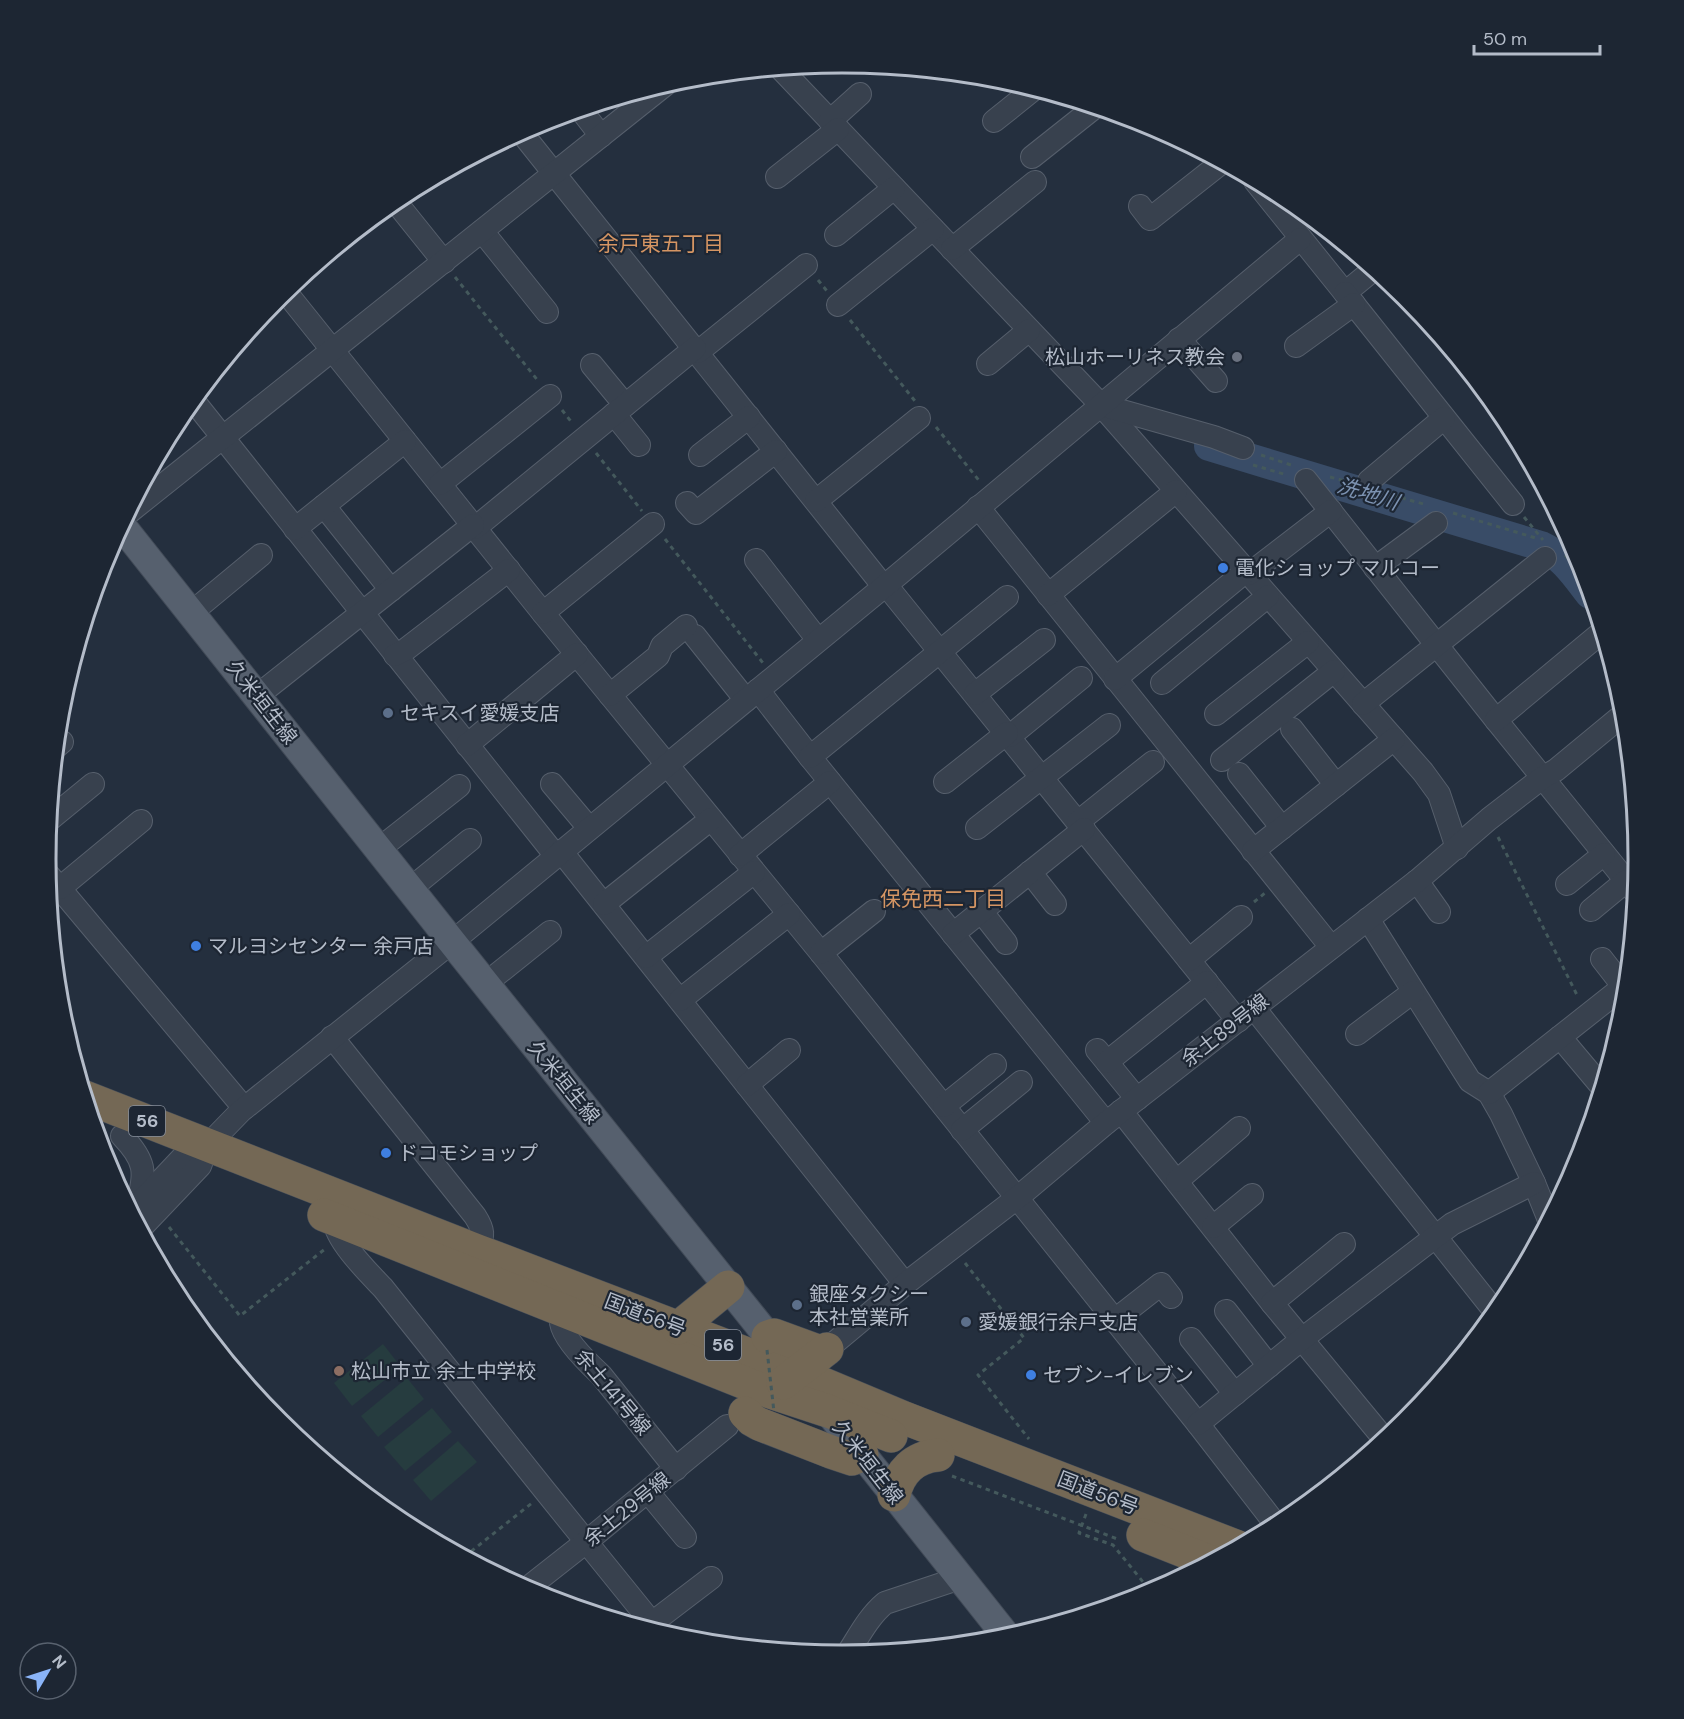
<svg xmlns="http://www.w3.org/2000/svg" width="1684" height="1719" font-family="'DM Sans','Noto Sans JP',sans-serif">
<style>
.green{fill:#263c3f}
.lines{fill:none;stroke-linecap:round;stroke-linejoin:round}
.river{stroke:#394c67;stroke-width:30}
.minor-casing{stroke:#565f6c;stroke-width:24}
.major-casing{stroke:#414a57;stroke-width:30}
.highway-casing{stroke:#434c59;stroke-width:34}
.path{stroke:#44595c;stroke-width:3;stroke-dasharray:4.5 4.5;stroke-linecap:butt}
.minor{stroke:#38414e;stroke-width:22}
.major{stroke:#56606e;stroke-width:28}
.highway{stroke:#746855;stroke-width:33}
.path-bridge{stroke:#44595c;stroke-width:3;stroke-dasharray:4.5 4.5;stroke-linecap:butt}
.worship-dot{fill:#6b7280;stroke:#1d2633;stroke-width:2}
.shop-dot{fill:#3f7fe0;stroke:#1d2633;stroke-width:2}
.service-dot{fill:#5c6f8a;stroke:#1d2633;stroke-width:2}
.education-dot{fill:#8d6e63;stroke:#1d2633;stroke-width:2}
.labels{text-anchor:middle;stroke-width:4.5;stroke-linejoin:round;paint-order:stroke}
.shield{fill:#1d2633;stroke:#878f9c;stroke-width:1.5}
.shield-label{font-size:18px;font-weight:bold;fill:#b4bcc9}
.poi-label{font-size:20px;fill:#b4bcc9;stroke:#1d2633;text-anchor:start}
.street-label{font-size:20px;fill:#b4bcc9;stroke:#1d2633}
.neighbourhood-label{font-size:21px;fill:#d59563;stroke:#1d2633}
.water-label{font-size:21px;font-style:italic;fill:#7c92b1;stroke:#1d2633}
.rim{fill:none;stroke:#b4bcc9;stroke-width:3}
</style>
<rect width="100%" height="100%" fill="#242f3e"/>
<g class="green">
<path d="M383 1344 401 1367 352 1406 334 1383Z"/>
<path d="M407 1378 424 1399 378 1437 361 1416Z"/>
<path d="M432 1408 452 1432 405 1471 384 1447Z"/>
<path d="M458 1441 477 1462 431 1501 413 1480Z"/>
</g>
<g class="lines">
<path class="river" d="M1209 446 1541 546C1563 556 1576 576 1590 594"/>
<g class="minor-casing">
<g id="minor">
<path d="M781 69 1101 405 1394 739 1423 772 1439 794 1457 848"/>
<path d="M581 110 601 136"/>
<path d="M830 121 860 94"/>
<path d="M994 121 1034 89"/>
<path d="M521 132 884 587"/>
<path d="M1032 157 1095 107"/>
<path d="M777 177 838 129"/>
<path d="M1255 181 1345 293 1373 270"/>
<path d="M395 201 444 262"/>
<path d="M1140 206 1150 219 1221 163"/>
<path d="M482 231 547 312"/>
<path d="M836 235 894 188"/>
<path d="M952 249 1035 182"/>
<path d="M285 291 543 613 821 953 1198 1424 1277 1526"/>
<path d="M1345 293 1513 504"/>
<path d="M838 305 933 229"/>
<path d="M1179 339 1216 381"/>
<path d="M1296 346 1354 304"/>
<path d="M698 352 806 265"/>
<path d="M988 364 1029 330"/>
<path d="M592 365 625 405"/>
<path d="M193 400 556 856"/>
<path d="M1101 405 1214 437 1243 448"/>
<path d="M614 414 639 445"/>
<path d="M700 455 749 417"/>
<path d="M1306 480 1496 720 1636 893"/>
<path d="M440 484 550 396"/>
<path d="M1366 487 1369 481 1444 418"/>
<path d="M816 501 919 418"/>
<path d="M687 503 696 513 776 451"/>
<path d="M324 506 391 590"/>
<path d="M978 507 1331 947"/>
<path d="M128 513 666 84"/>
<path d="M475 528 695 348"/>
<path d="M295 529 405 441"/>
<path d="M756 560 818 640"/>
<path d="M1375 568 1436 523"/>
<path d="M1249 574 1331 511"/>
<path d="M886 585 1238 1021"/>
<path d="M1048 595 1176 491"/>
<path d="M191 613 261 555"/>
<path d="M543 613 653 524"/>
<path d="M695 636 746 700"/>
<path d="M395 655 405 650 509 570"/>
<path d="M1115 679 1246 571"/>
<path d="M1162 683 1268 596"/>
<path d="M758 690 810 757 1106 1123"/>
<path d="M975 694 1044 640"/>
<path d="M610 695 658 656 662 646 686 626"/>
<path d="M257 696 473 525"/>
<path d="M1363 704 1545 558"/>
<path d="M1216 714 1308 642"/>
<path d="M1496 720 1602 632"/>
<path d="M1292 729 1336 785"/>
<path d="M1010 736 1081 678"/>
<path d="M467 745 577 654"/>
<path d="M56 747 62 742"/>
<path d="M810 757 1007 597"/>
<path d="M1222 760 1334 671"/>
<path d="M1239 774 1282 828"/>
<path d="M945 782 1007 733"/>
<path d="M552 784 589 828"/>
<path d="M49 820 93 784"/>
<path d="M1078 822 1153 762"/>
<path d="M977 828 1109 725"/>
<path d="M379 849 459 786"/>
<path d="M561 851 905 1284"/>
<path d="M1253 851 1394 739"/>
<path d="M740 855 830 782"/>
<path d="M46 872 244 1108"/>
<path d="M1030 872 1055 904"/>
<path d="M1417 881 1439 912"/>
<path d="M1567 884 1604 854"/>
<path d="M60 888 141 821"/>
<path d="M410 889 470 840"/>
<path d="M604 904 711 819"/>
<path d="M1591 910 1626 881"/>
<path d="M981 911 1006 943"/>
<path d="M1368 919 1470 1081 1489 1093 1501 1114 1534 1183 1549 1220"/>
<path d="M953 934 1084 829"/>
<path d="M821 953 874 911"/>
<path d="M646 957 754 872"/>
<path d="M1602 959 1623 986"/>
<path d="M1189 960 1241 917"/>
<path d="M485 984 550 932"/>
<path d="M680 1000 789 914"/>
<path d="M1254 1008 1496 1313"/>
<path d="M1357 1034 1413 992"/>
<path d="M332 1037 475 1216C484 1230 484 1235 478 1251"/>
<path d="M1560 1037 1602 1087"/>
<path d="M1097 1050 1137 1099"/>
<path d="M1107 1062 1207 982"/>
<path d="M747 1085 789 1050"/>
<path d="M1489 1093 1627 984"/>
<path d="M944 1106 995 1065"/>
<path d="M1121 1111 1272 1303 1385 1440"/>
<path d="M962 1130 1021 1082"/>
<path d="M122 1136C145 1160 147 1172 137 1204"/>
<path d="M1177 1181 1239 1128"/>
<path d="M131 1212 182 1158 208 1145 241 1111 452 942 886 585 1300 239"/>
<path d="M334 1212C328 1234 369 1273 383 1288L546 1492 660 1633"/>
<path d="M1213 1227 1252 1195"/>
<path d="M140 1229 200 1166 208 1145"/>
<path d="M1272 1303 1344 1244"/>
<path d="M565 1311 561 1323C564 1340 588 1363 601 1375L676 1469"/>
<path d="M1226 1311 1269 1366"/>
<path d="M1115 1320 1161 1284 1171 1297"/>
<path d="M1191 1339 1235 1394"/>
<path d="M827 1349 905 1284 1017 1198 1106 1123 1417 881 1489 819 1542 778 1556 770 1625 713"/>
<path d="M1198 1424 1302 1339 1452 1224 1534 1183"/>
<path d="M648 1492 685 1537"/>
<path d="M525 1590 586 1542 727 1426"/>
<path d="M652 1623 711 1578"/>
<path d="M846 1656C858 1638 868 1617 885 1603L960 1578"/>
</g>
</g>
<g class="major-casing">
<g id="major">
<path d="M121 525 452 942 782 1354"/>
<path d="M824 1406 1008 1638"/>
</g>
</g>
<g class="highway-casing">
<g id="highway">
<path d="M85 1097 478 1251 797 1373 902 1417 1238 1547"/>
<path d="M324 1215 755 1387 828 1411 891 1436"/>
<path d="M678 1328 728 1287"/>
<path d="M768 1337 774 1335 815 1350 820 1354"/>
<path d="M783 1383 827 1349"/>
<path d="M745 1413 752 1420 759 1424 831 1452 852 1459 862 1455"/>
<path d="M894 1495C899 1472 914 1457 938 1455"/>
<path d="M1143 1535 1211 1562"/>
</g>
</g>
<g class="path">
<path d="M455 277 539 382"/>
<path d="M818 280 827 291"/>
<path d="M850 320 915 401"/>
<path d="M562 410 573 424"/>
<path d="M936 427 981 483"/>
<path d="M596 453 642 511"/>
<path d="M1261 455 1294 466"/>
<path d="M1253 465 1287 475"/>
<path d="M1330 477 1349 482"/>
<path d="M1384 493 1427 505"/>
<path d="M1453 513 1539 539"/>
<path d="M1524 517 1543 540"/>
<path d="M665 539 763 663"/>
<path d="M1565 555 1586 581"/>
<path d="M1498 837 1578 997"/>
<path d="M1254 902 1265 893"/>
<path d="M169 1227 240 1316 325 1249"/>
<path d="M965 1263 1024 1338 978 1375 1029 1439"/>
<path d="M952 1476 1120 1540"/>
<path d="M1086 1514 1079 1533 1113 1545 1152 1593"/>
<path d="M464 1557 532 1503"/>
</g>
<use href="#minor" class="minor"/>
<use href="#major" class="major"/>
<use href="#highway" class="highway"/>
<path class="path-bridge" d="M767 1350 774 1412"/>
</g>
<circle class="worship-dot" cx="1237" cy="357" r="6"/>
<g class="shop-dot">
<circle cx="1223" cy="568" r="6"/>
<circle cx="196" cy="946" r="6"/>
<circle cx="386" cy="1153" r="6"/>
<circle cx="1031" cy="1375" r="6"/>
</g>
<g class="service-dot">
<circle cx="388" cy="713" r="6"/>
<circle cx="797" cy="1305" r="6"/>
<circle cx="966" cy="1322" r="6"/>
</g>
<circle class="education-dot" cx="339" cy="1371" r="6"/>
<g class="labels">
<g class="shield">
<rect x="129" y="1106" width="36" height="30" rx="4.5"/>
<rect x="705" y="1330" width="36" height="30" rx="4.5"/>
</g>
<g class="shield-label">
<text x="147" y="1127">56</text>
<text x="723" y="1351">56</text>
</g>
<g class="poi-label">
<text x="1225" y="364" text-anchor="end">松山ホーリネス教会</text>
<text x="1235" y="575">電化ショップ マルコー</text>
<text x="400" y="720">セキスイ愛媛支店</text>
<text x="208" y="953">マルヨシセンター 余戸店</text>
<text x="398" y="1160">ドコモショップ</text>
<text x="809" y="1301">銀座タクシー<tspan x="809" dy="23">本社営業所</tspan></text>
<text x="978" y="1329">愛媛銀行余戸支店</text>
<text x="351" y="1378">松山市立 余土中学校</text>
<text x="1043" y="1382">セブン-イレブン</text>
</g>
<g class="street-label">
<text transform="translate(262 702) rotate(52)" y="7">久米垣生線</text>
<text transform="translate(1225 1030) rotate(-38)" y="7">余土89号線</text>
<text transform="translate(564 1082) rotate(51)" y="7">久米垣生線</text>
<text transform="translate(645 1315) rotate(21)" y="7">国道56号</text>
<text transform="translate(613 1392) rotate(50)" y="7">余土141号線</text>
<text transform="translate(868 1462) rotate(52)" y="7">久米垣生線</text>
<text transform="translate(1098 1493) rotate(21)" y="7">国道56号</text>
<text transform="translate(627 1509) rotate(-39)" y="7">余土29号線</text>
</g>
<g class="neighbourhood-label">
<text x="661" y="251">余戸東五丁目</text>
<text x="943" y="906">保免西二丁目</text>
</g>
<g class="water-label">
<text transform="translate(1368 494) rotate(17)" y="7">洗地川</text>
</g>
</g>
<path d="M0 0H1684V1719H0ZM56 859a786 786 0 1 1 1572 0a786 786 0 1 1-1572 0Z" fill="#1d2633" fill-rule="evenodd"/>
<path class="rim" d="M56 859a786 786 0 1 1 1572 0a786 786 0 1 1-1572 0Z"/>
<g transform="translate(48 1671) rotate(51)"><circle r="28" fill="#1d2633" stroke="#59626f" stroke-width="1.5"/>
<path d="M0-4.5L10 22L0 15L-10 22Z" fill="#8ab4f8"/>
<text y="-9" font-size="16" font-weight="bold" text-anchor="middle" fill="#b4bcc9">N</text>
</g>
<path d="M1474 45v9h126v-9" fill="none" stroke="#b4bcc9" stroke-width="3"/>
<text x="1483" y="45" font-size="18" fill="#b4bcc9" stroke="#1d2633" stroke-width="4.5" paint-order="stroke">50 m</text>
</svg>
